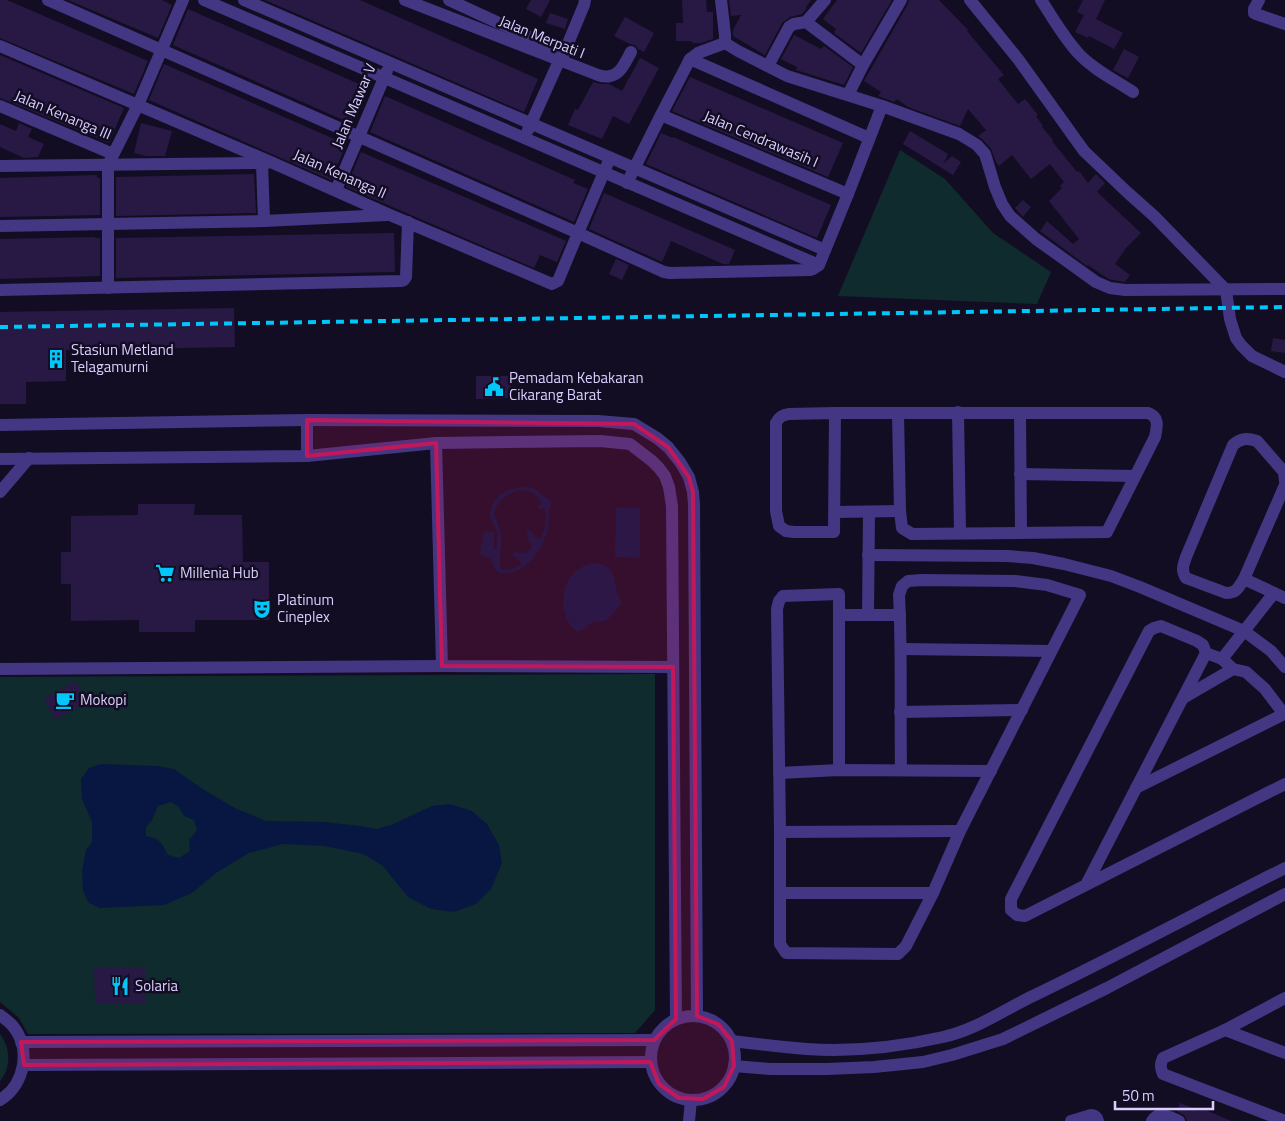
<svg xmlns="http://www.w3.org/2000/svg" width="1285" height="1121" font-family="'Titillium Web',sans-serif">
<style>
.green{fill:#102b2d}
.water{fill:#081741;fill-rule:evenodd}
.building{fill:#271944}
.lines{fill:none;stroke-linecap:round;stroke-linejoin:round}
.minor{stroke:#433783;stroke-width:12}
.rail{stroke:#00c6fa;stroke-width:4;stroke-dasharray:8 6;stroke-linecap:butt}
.marked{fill:#c2185b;fill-opacity:0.2;stroke:#c2185b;stroke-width:4;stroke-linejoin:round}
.labels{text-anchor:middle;stroke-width:5;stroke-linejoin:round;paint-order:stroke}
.street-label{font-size:15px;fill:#dacfff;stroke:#130d23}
.poi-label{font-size:15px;fill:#dacfff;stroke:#130d23;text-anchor:start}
</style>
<rect width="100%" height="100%" fill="#130d23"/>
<g class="green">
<path d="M900 150 945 179 993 233 1051 272 1037 304 838 296Z"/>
<path d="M655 674V1010L635 1033 28 1034 19 1018 0 1002V677Z"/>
<path d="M0 1034C10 1047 12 1067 0 1081Z"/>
</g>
<g class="water">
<path d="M527 487 534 489 551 501C551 506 549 509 549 513 548 518 550 523 548 528 544 546 531 567 513 572 508 573 502 575 498 572 493 569 494 562 490 559 486 556 484 557 480 553L484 533 486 531 494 532V550H496C497 543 499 533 495 527 494 523 490 520 490 516 490 512 492 507 493 504 501 490 512 488 527 487ZM522 490C532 492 537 494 542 503L538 507 540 510 544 507C548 518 545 528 541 539L535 538 531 530 526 531 529 541 532 546C529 553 522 554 515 552L512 555 520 561 521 565C516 568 507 571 501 570 498 561 501 554 501 545 502 533 498 524 494 513 499 498 507 494 522 490Z"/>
<path d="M616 507 640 508V558L615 557Z"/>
<path d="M597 563C615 567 614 577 617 592 618 596 620 599 621 604L607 620C602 622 596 621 591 623 587 626 583 632 577 631 574 630 571 626 569 623 555 599 567 564 597 563Z"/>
<path d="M101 764 157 766 174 769 204 790 235 808 266 821 324 822 361 826 376 829 391 825 432 806 450 804 472 811 487 824 499 845 502 863 491 889 476 904 454 912 431 909 408 897 383 866 363 854 325 846 283 844 249 853 216 873 192 893 164 905 100 908 89 903 83 891 82 871 86 850 92 842V822L82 799 81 779 89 768ZM171 802 179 807 184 816 194 820 197 830 189 840 190 851 179 858 168 855C161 842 161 839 146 836V827L152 820 158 806Z"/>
</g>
<g class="building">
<path d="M0 0H7L148 61 134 94 0 38Z"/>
<path d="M68 0H162L172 5 158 38Z"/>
<path d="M265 0H360L538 79 524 112Z"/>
<path d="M531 0H550L541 17 526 9Z"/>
<path d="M682 0H706L707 12H713V39L701 43H692V41H676V23H683Z"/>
<path d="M729 0H811L806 7 807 8 802 14 790 17 782 23 765 55 733 36V30L741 15 731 16Z"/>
<path d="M837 0H892L861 53 834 33 836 29 823 19Z"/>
<path d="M909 0H939L968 30 967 31 1004 75 998 79 1018 104 1025 99 1038 115 1036 116 1043 126 1042 127 1053 140 1052 141 1077 172 1079 171 1088 183 1096 174 1105 183 1097 192 1141 233 1126 248 1115 264 1130 275 1125 282 1112 280 1107 278 1088 265 1087 266 1040 231 1047 221 1073 244 1079 239 1049 201 1062 188 1060 186 1064 182 1050 164 1031 179 1012 155 999 166 996 162 991 149 983 140 978 136 986 130 968 109 960 126 908 107 897 99 894 102 878 96 881 92 864 81 908 4Z"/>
<path d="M1083 0H1105L1096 19 1123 33 1114 49 1089 36 1088 38 1075 32 1084 15 1077 12Z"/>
<path d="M188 9 366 87 350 123 173 45Z"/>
<path d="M550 13 568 19 565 29 546 23Z"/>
<path d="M625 17 654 33 644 52 638 49 635 45 630 44 614 36Z"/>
<path d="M794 35 821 49 824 46 853 67 844 85 796 70 797 67 781 59Z"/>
<path d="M1124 49 1139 57 1128 78 1113 70Z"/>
<path d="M0 55 124 108 109 143 0 98Z"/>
<path d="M640 58 659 68 629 124 613 116 602 139 568 125 575 109 578 110 593 82 601 84H609L622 91Z"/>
<path d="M164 64 343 143 342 144 346 145 331 180 149 100Z"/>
<path d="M690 77 843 143 828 177 672 111Z"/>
<path d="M385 96 575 180 573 183 588 189 574 222 370 132Z"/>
<path d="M19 123 32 129 28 137 44 144 38 157 24 158 0 147V124L16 131Z"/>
<path d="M141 123 172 131 165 156H146L134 153Z"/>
<path d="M910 131 948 154 944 163 952 156 961 162 953 175 903 144Z"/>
<path d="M661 133 673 138V137L831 205 817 238 646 164Z"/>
<path d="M361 152 566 241 557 262 540 255 534 268 346 187Z"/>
<path d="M254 174 256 213 116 216V177Z"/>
<path d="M97 175V178H100V215L0 217V178Z"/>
<path d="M604 193 735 250 729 264H723L671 241 662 262 589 229Z"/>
<path d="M1023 200 1031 207 1023 217 1015 208Z"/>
<path d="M394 233 395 272 116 278V238Z"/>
<path d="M95 237V238H100V276L0 279V239Z"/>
<path d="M616 259 629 265 622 280 609 274Z"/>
<path d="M234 308 235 347 66 350V381L26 382V404H0V312Z"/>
<path d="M1273 338 1285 340V353L1271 351Z"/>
<path d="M476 376H511V398L476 399Z"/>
<path d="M138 504H195L194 515H242L243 562H269V620H195V632H139V620L71 621V584H61V552H71V516L138 515Z"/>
<path d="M75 681 87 702 55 720 44 699Z"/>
<path d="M145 967V1003L95 1004 94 968Z"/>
<path d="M1180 1103 1200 1111 1201 1108 1231 1121H1187L1185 1116 1177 1111Z"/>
</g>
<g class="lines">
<g class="minor">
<path d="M48 0 578 233 664 272 670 273 810 270 813 269 819 265 848 194 882 106"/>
<path d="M204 0 819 265"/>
<path d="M244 0 825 250"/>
<path d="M405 0 598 75C601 76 607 77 610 76 621 74 626 61 631 52"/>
<path d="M449 0 564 53"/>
<path d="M721 0 725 35V43"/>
<path d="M970 0 1018 59 1084 151 1127 192 1154 216 1226 290 1230 319 1236 338 1241 345 1252 356 1285 372"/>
<path d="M1041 0C1053 18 1064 38 1079 54 1094 70 1115 80 1133 92"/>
<path d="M1259 0 1254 9V13L1256 14 1285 24"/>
<path d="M806 22 863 65 848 95"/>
<path d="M0 46 273 163 390 215 552 284 558 281 578 233 610 158"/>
<path d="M690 59 869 138"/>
<path d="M863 65 901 0"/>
<path d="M768 66 789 27 794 24 806 22 825 0"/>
<path d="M0 106 113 154"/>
<path d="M661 115 848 194"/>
<path d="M528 130 559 61 564 53 584 5 585 0"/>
<path d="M262 163 264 221"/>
<path d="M0 166 267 163"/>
<path d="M627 183 661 115 690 59 698 53 725 43 738 51 787 76 882 106 959 134 977 145 985 154 995 187 1002 204 1010 216 1036 239 1096 282 1110 288 1125 290 1285 289"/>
<path d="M336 190 387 71"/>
<path d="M0 226 264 221 387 215"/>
<path d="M108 288V165L138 105 183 0"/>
<path d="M0 290 401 281 404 280 406 277 408 222"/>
<path d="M958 412 960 533"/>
<path d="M835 413 834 532H794L786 531 779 526 776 511V423C779 417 782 415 789 414L835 413H1148C1160 417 1157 427 1155 437L1107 532 912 534 902 528 900 511 898 414"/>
<path d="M1020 413 1021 533"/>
<path d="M0 425 307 420 598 421 634 424 657 438 668 447 680 462 689 477 693 492 694 504 697 1016"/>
<path d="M436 443 442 666 673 667"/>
<path d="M307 456V420"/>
<path d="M0 459 307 456 436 443 600 441 630 444 652 461 659 468 665 476 669 487 672 506 676 1019"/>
<path d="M1020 474 1135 476"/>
<path d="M1285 481 1284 472 1257 441C1247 438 1241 438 1233 445L1186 557C1183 566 1181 570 1186 578L1226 593C1237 593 1238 588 1244 579L1285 485"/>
<path d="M0 492 29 458"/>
<path d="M835 512 900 511"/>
<path d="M868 555 1007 556 1033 558 1064 564 1111 576 1140 587 1244 631 1271 651 1285 667"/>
<path d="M1244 579 1285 598"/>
<path d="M839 615H900"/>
<path d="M868 615 869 512"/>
<path d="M901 649 1051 651"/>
<path d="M1222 659 1274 593"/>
<path d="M0 669 442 666"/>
<path d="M1183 698 1233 669"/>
<path d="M900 712 1022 710"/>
<path d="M839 770V594L783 596 779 601 777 609 780 832V944L786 953 898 954 906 946 933 893 960 831 1080 595 1047 585 1015 581 922 580 908 581 902 586 899 595C902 653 900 711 901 770"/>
<path d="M779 773 839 770 991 771"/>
<path d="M1136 788 1284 714 1265 689 1246 672 1233 669 1222 659 1206 653"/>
<path d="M780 832 960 831"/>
<path d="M1087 883 1206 653 1203 645 1197 641 1161 626 1154 628 1149 631 1011 899V910L1017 915 1025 916 1285 784"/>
<path d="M780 893H933"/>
<path d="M1285 998 1225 1030 1163 1058C1160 1064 1160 1068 1163 1074L1285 1121"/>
<path d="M0 1015C4 1018 9 1022 12 1025 32 1048 25 1085 0 1100"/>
<circle cx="693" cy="1058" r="42"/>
<path d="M1225 1030 1285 1053"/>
<path d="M732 1041C757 1044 782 1047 807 1049 852 1052 899 1047 943 1037 976 1030 1005 1009 1035 995 1120 954 1202 910 1285 868"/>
<path d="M21 1042 654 1040"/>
<path d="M24 1065 650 1062"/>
<path d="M734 1066 770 1069H827L874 1067 923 1062 952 1055 1003 1039 1107 988 1285 894"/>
<path d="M689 1121 691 1100"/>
<path d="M1071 1121 1091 1115C1095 1115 1097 1117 1098 1121"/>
<path d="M1152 1121C1159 1110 1169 1117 1179 1121"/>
</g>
<path class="rail" d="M0 327 1285 307"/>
</g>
<path class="marked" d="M307 420 634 424 668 447 689 477 693 492 697 1016 718 1024 732 1041 734 1066 724 1087 703 1099 679 1098 659 1084 650 1062 24 1065 21 1042 654 1040 676 1019 673 667 442 666 436 443 307 456Z"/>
<defs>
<g id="building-bare" transform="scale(1.5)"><path d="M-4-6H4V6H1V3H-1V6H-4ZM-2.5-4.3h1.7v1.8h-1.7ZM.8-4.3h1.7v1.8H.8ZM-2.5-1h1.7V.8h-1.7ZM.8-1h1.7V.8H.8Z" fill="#00c6fa" stroke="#130d23" stroke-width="2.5" paint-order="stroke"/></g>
<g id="civic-bare" transform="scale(1.5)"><path d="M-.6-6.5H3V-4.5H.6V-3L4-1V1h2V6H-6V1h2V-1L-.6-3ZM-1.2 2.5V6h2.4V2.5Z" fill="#00c6fa" stroke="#130d23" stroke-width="2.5" paint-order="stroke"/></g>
<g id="supermarket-bare" transform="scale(1.5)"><path d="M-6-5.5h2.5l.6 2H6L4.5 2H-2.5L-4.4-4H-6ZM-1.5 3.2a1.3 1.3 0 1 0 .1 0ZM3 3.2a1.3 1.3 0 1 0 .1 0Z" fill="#00c6fa" stroke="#130d23" stroke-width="2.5" paint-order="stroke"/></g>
<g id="theatre-bare" transform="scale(1.5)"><path d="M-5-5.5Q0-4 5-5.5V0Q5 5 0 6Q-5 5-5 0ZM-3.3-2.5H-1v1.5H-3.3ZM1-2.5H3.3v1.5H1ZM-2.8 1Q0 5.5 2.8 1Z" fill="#00c6fa" stroke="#130d23" stroke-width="2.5" paint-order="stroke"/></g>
<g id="cafe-bare" transform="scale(1.5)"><path d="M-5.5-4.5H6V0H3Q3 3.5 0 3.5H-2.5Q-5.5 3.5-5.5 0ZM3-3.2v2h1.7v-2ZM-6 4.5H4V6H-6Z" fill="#00c6fa" stroke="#130d23" stroke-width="2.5" paint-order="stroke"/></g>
<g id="restaurant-bare" transform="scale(1.5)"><path d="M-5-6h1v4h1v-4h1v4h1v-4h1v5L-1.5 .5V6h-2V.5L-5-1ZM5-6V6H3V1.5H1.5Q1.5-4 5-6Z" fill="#00c6fa" stroke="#130d23" stroke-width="2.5" paint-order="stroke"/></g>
</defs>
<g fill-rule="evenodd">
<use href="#building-bare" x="56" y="359"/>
<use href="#civic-bare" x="494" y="387"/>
<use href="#supermarket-bare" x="165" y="573"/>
<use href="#theatre-bare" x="262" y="609"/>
<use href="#cafe-bare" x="65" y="700"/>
<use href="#restaurant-bare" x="120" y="986"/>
</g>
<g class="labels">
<g class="street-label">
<text transform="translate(542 37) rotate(22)" y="5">Jalan Merpati I</text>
<text transform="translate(354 106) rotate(-67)" y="5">Jalan Mawar V</text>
<text transform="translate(63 115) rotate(23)" y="5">Jalan Kenanga III</text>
<text transform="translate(761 139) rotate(23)" y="5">Jalan Cendrawasih I</text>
<text transform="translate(340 174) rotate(24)" y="5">Jalan Kenanga II</text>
</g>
<g class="poi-label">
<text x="71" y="355">Stasiun Metland<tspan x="71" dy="17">Telagamurni</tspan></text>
<text x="509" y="383">Pemadam Kebakaran<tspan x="509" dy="17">Cikarang Barat</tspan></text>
<text x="180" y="578">Millenia Hub</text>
<text x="277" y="605">Platinum<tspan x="277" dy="17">Cineplex</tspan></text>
<text x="80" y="705">Mokopi</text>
<text x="135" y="991">Solaria</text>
</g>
</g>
<path d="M1115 1101v8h98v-8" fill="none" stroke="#dacfff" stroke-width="2.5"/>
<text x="1122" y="1101" font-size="15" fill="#dacfff" stroke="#130d23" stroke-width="4" paint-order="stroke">50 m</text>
</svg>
